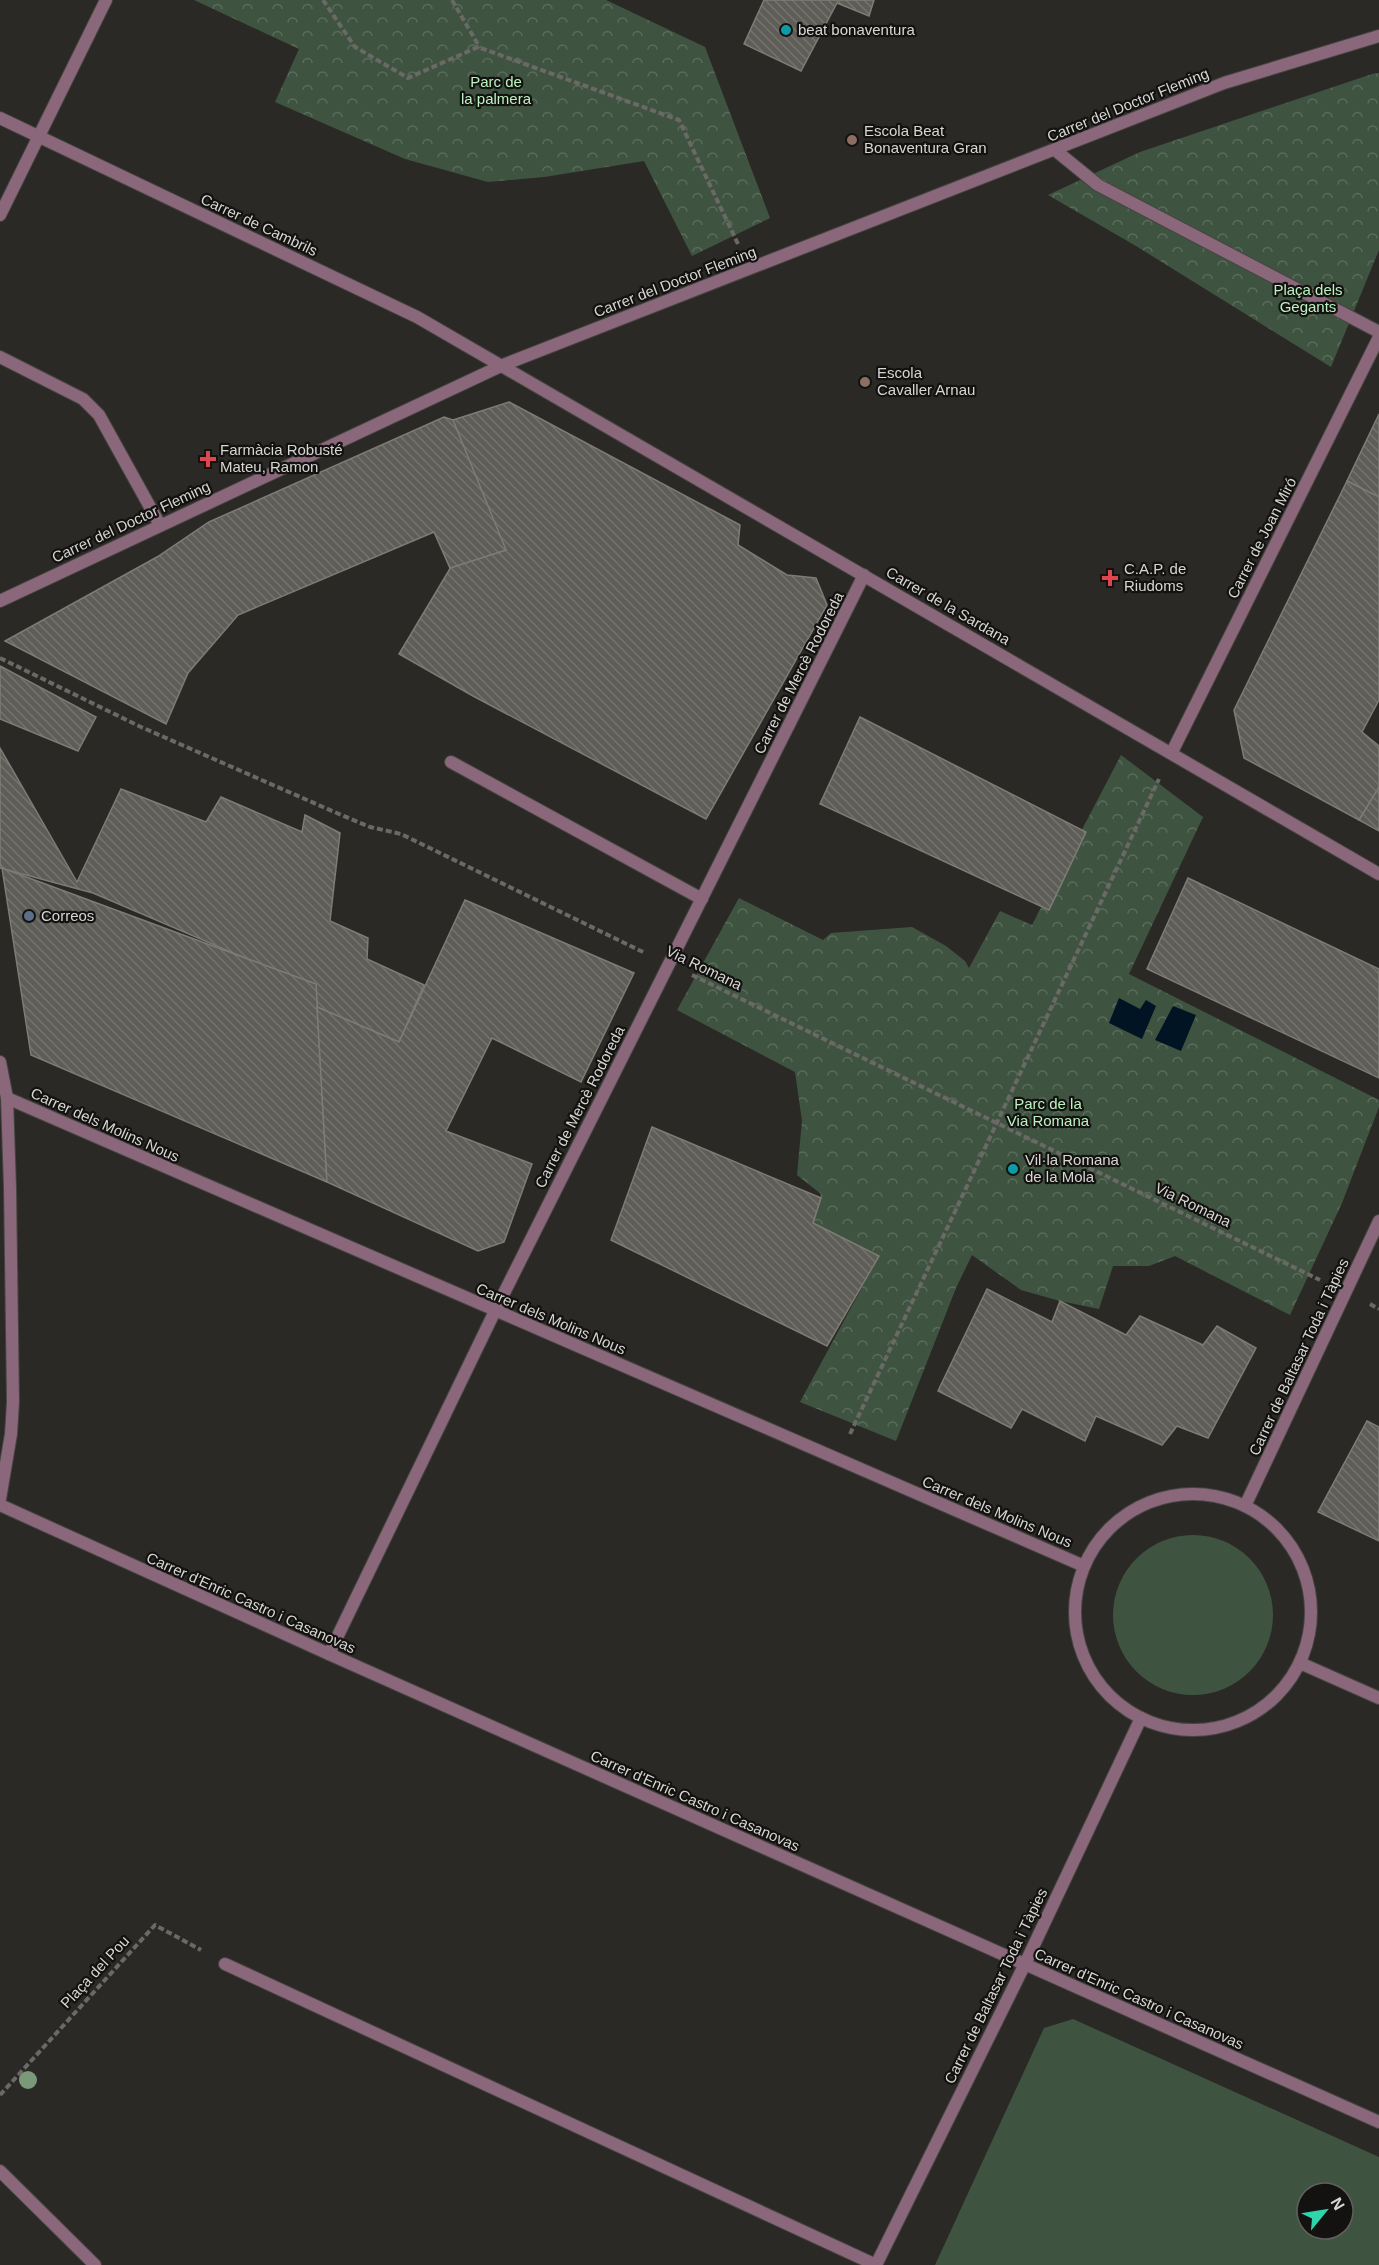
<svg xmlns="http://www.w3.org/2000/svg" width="1379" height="2265" font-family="Arial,sans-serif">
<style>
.green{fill:#3f5440;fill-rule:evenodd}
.park{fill:url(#park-crowns)}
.water{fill:#001423}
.building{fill:url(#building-back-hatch);stroke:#7d7c76;stroke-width:1.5}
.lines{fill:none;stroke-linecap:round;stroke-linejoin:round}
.street-casing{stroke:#464541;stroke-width:14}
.path{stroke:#6a6965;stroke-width:4;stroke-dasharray:6 3;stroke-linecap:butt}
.street{stroke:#8a677a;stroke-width:12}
.tree{fill:#7a987a}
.culture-dot{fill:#0f9aa8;stroke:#131210;stroke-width:2}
.education-dot{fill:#8d6e63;stroke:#131210;stroke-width:2}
.health-dot{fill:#e0444e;stroke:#131210;stroke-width:2}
.service-dot{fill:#5c6f8a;stroke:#131210;stroke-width:2}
.labels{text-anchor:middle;stroke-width:4.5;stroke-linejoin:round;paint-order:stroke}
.poi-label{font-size:15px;fill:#d6d6d3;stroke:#131210;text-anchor:start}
.park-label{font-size:15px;fill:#bbf2c0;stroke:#131210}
.street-label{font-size:15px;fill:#d6d6d3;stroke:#131210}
</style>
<defs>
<pattern id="park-crowns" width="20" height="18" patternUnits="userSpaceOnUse" patternTransform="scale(1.5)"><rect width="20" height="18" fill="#3f5440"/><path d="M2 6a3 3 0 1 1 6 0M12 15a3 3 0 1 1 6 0" fill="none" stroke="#5a6c5b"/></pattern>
<pattern id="building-back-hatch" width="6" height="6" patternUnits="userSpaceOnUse" patternTransform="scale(1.5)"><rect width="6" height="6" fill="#5e5d57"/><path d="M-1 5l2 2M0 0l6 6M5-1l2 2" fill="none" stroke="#74746e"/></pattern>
</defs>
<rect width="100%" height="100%" fill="#2b2925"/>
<g class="green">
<circle cx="1193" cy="1615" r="80"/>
<path d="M1073 2019 1379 2157V2265H935L1044 2028ZM1307 2193H1343V2229H1307Z"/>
</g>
<g class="park">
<path d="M194 0H606L705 47 770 218 692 256 644 161 544 177 488 182 405 159 275 102 299 49Z"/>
<path d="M1379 73V250L1331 367 1136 246 1048 195 1140 152 1372 74Z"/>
<path d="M1121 755 1203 817 1129 974 1379 1100V1107L1342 1203 1290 1315 1175 1256 1149 1266H1113L1099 1309 1060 1301 1021 1290 972 1255 956 1288 896 1441 800 1402 879 1256 813 1223 821 1194 797 1175 802 1121 795 1072 677 1010 739 898 823 940 831 933 912 927 946 946 965 961 969 968 1000 911 1032 925Z"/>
</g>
<g class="water">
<path d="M1119 998 1140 1009 1146 1000 1156 1006 1142 1039 1109 1023Z"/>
<path d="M1173 1006 1196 1015 1181 1051 1155 1040Z"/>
</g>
<g class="building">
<path d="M764 0H874L869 16 837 3 801 71 744 44Z"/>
<path d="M509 402 740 525 738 545 787 575 816 578 827 605 706 819 473 696 399 654 451 567 506 550 491 519 453 420Z"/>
<path d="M1379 414V497L1347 481Z"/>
<path d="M444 417 453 420 506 550 450 568 434 532 238 615 188 673 166 724 5 641 157 557 209 522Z"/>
<path d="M1347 481 1379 497V700L1362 732 1379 746V789L1359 820 1244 758 1234 710Z"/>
<path d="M0 666 96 717 78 751 0 719Z"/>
<path d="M860 717 1086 832 1049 910 820 804Z"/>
<path d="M0 748 77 882 121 789 206 822 221 797 302 832 305 815 340 833 330 921 368 938 367 959 424 985 399 1042 317 1007 316 984 259 964 93 893 0 868Z"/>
<path d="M1379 787V831L1359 820Z"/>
<path d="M2 868 316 984 327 1182 31 1055Z"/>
<path d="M1188 878 1379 969V1078L1147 969Z"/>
<path d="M465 900 634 973 581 1082 492 1038 446 1131 532 1164 504 1242 478 1251 327 1182 317 1007 399 1042Z"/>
<path d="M652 1127 821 1198 813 1223 879 1256 827 1346 611 1240Z"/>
<path d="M987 1289 1052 1322 1060 1301 1126 1335 1140 1316 1203 1345 1217 1326 1256 1348 1208 1438 1177 1426 1162 1445 1096 1416 1085 1441 1022 1409 1011 1428 938 1391Z"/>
<path d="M1367 1421 1379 1427V1541L1318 1512Z"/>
</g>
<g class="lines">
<g class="street-casing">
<g id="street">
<path d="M0 118 417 317 1379 874"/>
<path d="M1055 150 1098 185 1379 332"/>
<path d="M0 215 106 0"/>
<path d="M0 357 83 399 99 415 160 525"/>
<path d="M0 601 503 365 1224 83 1379 36"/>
<path d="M1172 752 1379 337"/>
<path d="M451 762 702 899"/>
<path d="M0 1062 7 1098 10 1188 13 1402 11 1434 0 1499"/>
<path d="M7 1098 1084 1566"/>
<circle cx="1193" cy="1612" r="118"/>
<path d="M0 1505 329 1654 1379 2122"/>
<path d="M1245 1506 1379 1221"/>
<path d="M329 1654 495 1311 864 575"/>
<path d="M1300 1663 1379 1698"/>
<path d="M225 1964 876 2265"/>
<path d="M0 2171 95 2265"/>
<path d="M876 2265 1025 1964 1141 1718"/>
</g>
</g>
<g class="path">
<path d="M323 0 355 47 408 78 478 47 679 120 738 244"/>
<path d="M452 0 480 48"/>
<path d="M0 658 141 727 339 814 370 827 401 834 645 953"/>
<path d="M692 975 1320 1280"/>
<path d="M1370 1304 1379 1309"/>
<path d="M850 1434 1159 779"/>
<path d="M0 2095 155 1925 201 1950"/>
</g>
<use href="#street" class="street"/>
</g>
<circle class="tree" cx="28" cy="2080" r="9"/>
<g class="culture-dot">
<circle cx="786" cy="30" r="6"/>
<circle cx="1013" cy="1169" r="6"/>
</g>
<g class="education-dot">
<circle cx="852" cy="140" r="6"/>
<circle cx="865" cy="382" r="6"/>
</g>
<g class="health-dot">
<path d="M205 450h6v6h6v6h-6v6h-6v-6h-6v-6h6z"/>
<path d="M1107 569h6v6h6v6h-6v6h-6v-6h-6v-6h6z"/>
</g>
<circle class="service-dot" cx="29" cy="916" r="6"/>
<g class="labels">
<g class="poi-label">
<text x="798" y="35">beat bonaventura</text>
<text x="864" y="136">Escola Beat<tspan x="864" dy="17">Bonaventura Gran</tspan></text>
<text x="877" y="378">Escola<tspan x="877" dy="17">Cavaller Arnau</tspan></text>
<text x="220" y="455">Farmàcia Robusté<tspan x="220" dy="17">Mateu, Ramon</tspan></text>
<text x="1124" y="574">C.A.P. de<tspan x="1124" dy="17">Riudoms</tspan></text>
<text x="41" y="921">Correos</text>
<text x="1025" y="1165">Vil·la Romana<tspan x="1025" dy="17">de la Mola</tspan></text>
</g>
<g class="park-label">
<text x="496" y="87">Parc de<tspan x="496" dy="17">la palmera</tspan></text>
<text x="1308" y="295">Plaça dels<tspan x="1308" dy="17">Gegants</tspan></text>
<text x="1048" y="1109">Parc de la<tspan x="1048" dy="17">Via Romana</tspan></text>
</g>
<g class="street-label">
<text transform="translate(1128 105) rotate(-22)" y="5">Carrer del Doctor Fleming</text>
<text transform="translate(259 225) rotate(25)" y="5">Carrer de Cambrils</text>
<text transform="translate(675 282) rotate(-21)" y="5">Carrer del Doctor Fleming</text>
<text transform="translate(131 522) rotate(-25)" y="5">Carrer del Doctor Fleming</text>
<text transform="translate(1262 538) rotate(-63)" y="5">Carrer de Joan Miró</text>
<text transform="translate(948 606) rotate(30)" y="5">Carrer de la Sardana</text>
<text transform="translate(799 673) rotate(-63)" y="5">Carrer de Mercè Rodoreda</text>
<text transform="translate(704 968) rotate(26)" y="5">Via Romana</text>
<text transform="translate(580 1107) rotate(-63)" y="5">Carrer de Mercè Rodoreda</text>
<text transform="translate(105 1125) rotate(24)" y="5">Carrer dels Molins Nous</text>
<text transform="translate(1193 1205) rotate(26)" y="5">Via Romana</text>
<text transform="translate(551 1319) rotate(23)" y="5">Carrer dels Molins Nous</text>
<text transform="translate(1299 1357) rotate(-65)" y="5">Carrer de Baltasar Toda i Tàpies</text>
<text transform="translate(997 1512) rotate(23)" y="5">Carrer dels Molins Nous</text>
<text transform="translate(251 1603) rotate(24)" y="5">Carrer d'Enric Castro i Casanovas</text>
<text transform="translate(695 1801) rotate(24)" y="5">Carrer d'Enric Castro i Casanovas</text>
<text transform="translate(95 1972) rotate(-47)" y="5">Plaça del Pou</text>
<text transform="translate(996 1986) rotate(-64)" y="5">Carrer de Baltasar Toda i Tàpies</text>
<text transform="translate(1139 1999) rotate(24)" y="5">Carrer d'Enric Castro i Casanovas</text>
</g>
</g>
<g transform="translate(1325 2211) rotate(60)"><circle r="28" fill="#131210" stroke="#61605e" stroke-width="1.5"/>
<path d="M0-4.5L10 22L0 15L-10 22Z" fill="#2ed4aa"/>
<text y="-9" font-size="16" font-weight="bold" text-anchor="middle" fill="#d6d6d3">N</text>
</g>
</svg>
